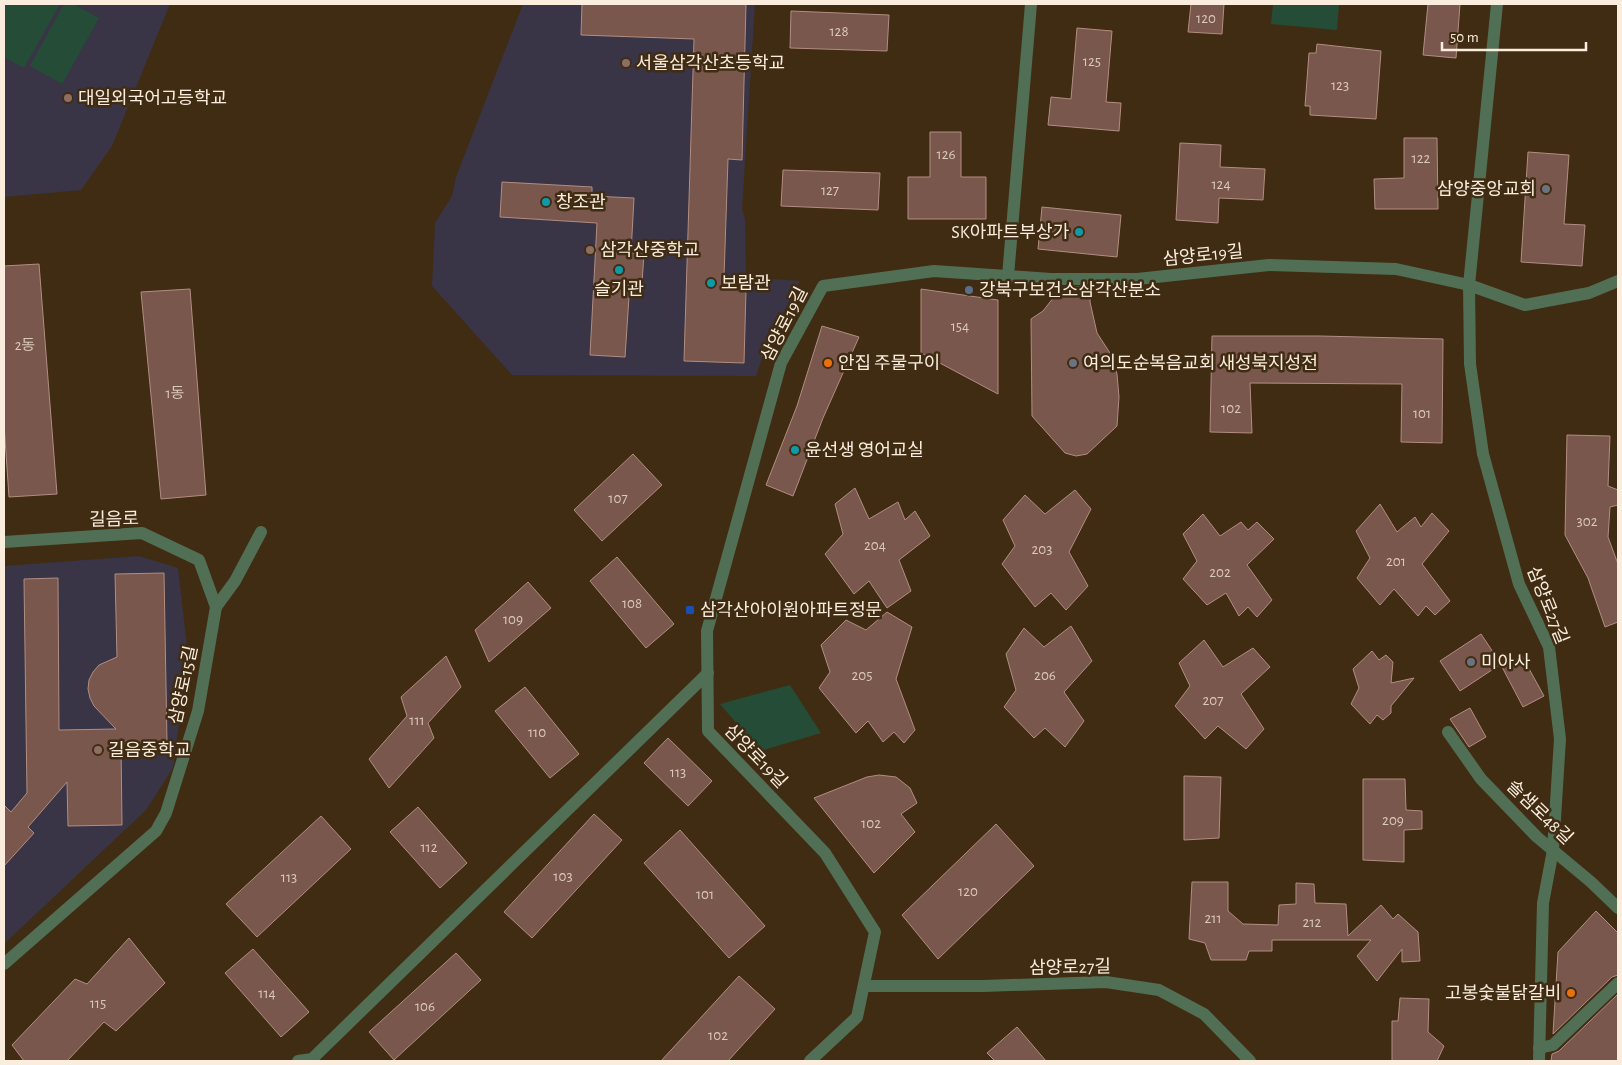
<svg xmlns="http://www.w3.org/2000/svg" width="1622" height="1065" font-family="'Alegreya Sans','Noto Sans KR',sans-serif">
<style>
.education{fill:#393546}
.green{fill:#244c36}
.building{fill:#79574d;stroke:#b28d82}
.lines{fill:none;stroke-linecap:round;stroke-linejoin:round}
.minor{stroke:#516f54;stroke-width:12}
.education-dot{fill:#8d6e63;stroke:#402c13;stroke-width:2}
.worship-dot{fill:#6b7280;stroke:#402c13;stroke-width:2}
.culture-dot{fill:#0f9aa8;stroke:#402c13;stroke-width:2}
.service-dot{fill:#5c6f8a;stroke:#402c13;stroke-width:2}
.food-dot{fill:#e8710a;stroke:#402c13;stroke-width:2}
.transit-dot{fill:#1a4fb4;stroke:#402c13;stroke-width:2}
.labels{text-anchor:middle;stroke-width:5;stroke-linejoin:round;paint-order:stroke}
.number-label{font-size:15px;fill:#dac8ba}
.poi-label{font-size:18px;fill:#faedde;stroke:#402c13;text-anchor:start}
.street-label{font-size:18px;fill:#faedde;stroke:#402c13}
</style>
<rect width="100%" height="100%" fill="#402c13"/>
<g class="education">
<path d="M4 4H170L112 146 81 190 4 197Z"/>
<path d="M523 4H755L742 209 745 219 746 277 800 281 766 346 756 376 512 375 432 286 435 223 452 196 456 177Z"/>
<path d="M139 556 178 568 188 656 173 768 146 810 4 944V566Z"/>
</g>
<g class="green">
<path d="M4 4H60L24 68 4 57Z"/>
<path d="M64 4H73L99 18 62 84 30 66Z"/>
<path d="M1273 4H1339L1337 30 1271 24Z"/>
<path d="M790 685 821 733 760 751 720 704Z"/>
</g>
<g class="building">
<path d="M582 4H746L742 160 728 159 724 277H735L734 289 746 290 744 363 684 361 694 39 581 35Z"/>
<path d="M1191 4H1224L1222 34 1188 32Z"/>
<path d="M1428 4H1460L1456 58 1423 55Z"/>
<path d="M791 11 889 15 887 51 790 48Z"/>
<path d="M1077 28 1112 31 1106 102 1121 103 1119 131 1048 125 1051 97 1071 99Z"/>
<path d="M1317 44 1381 51 1376 119 1310 115V106H1305L1309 53H1316Z"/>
<path d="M930 132H961V177H986V219H908V177H930Z"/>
<path d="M1404 138H1437L1438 209H1375L1374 179 1404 178Z"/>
<path d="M1180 143 1221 145 1220 167 1265 169 1263 200 1219 198 1218 223 1176 220Z"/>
<path d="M1528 152 1569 155 1564 224 1585 225 1582 266 1521 262Z"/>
<path d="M783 170 880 173 878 210 781 206Z"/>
<path d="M502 182 592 187V196L634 198 631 253 644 254 641 297H629L625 357 590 355 597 223 500 217Z"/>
<path d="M1042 207 1121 215 1117 257 1038 249Z"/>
<path d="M39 264 57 494 9 497 4 424V266Z"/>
<path d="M1065 287H1091L1090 302 1097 333 1110 353 1117 374 1119 397 1117 426 1087 454 1076 456 1065 453 1032 416 1031 319 1043 311 1061 288Z"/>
<path d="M190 289 206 495 161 499 141 292Z"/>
<path d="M921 289 998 300V394L921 353Z"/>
<path d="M822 326 859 337 823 418 793 496 766 485 797 406Z"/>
<path d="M1212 336H1320L1443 339 1442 443 1401 442 1402 384 1250 383 1252 433 1210 432Z"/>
<path d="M1567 435 1610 436 1608 486 1618 490V505L1610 507 1608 537 1618 564V622L1605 627 1588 578 1565 535Z"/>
<path d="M633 454 662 485 602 541 574 510Z"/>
<path d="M855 488 869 519 898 502 905 520 915 511 930 536 899 560 911 591 887 608 869 581 854 594 825 554 843 534 835 504Z"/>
<path d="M1075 490 1091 509 1069 552 1088 586 1066 610 1051 593 1035 607 1002 564 1015 546 1003 520 1025 495 1045 514Z"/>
<path d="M1380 504 1397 532 1415 517 1421 527 1432 513 1449 531 1422 564 1450 601 1435 615 1426 606 1418 616 1394 589 1380 605 1357 578 1370 558 1356 531Z"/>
<path d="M1203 514 1220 536 1241 522 1248 530 1257 522 1274 539 1247 565 1272 600 1257 617 1248 607 1239 616 1226 593 1207 605 1183 579 1197 561 1183 534Z"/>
<path d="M617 557 674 624 646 648 590 581Z"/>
<path d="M164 573 167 743 121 744 122 825 68 826 67 782 28 827 34 833 4 866V805L11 812 27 793 24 579 58 578 59 730 116 729 94 706 90 698 88 689 89 680 93 672 99 665 117 657 115 574Z"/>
<path d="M528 582 551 608 489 662 475 630Z"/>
<path d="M887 612 912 627 896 679 915 730 904 743 894 732 883 742 868 721 856 733 819 688 830 672 821 645 846 620 866 630Z"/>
<path d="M1071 626 1092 661 1064 692 1084 721 1065 747 1045 728 1034 738 1004 707 1016 690 1006 654 1024 628 1044 647Z"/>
<path d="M1481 634 1501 664 1460 691 1440 661Z"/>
<path d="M1204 640 1223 667 1253 648 1270 667 1241 694 1264 729 1246 749 1218 726 1205 739 1175 706 1190 686 1179 663Z"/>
<path d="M1372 651 1379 660 1386 655 1393 662 1391 683 1414 678 1391 706V713L1383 720 1377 715 1370 724 1351 704 1359 688 1353 669Z"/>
<path d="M446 656 461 687 428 723 434 738 389 788 369 759 407 716 401 697Z"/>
<path d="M1522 656 1544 696 1523 707 1502 667Z"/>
<path d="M525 687 579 754 550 778 495 711Z"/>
<path d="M1470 708 1486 737 1469 747 1450 719Z"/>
<path d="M668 738 712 781 688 806 644 763Z"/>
<path d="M879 775 896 777 910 788 917 803 901 814 915 832 874 873 814 798 867 777Z"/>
<path d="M1184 776 1221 777 1219 838 1184 840Z"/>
<path d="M1363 779H1405L1406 810 1422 811V829L1404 830V862L1363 860Z"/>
<path d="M418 807 467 863 440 888 390 832Z"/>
<path d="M594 814 622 840 532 938 504 912Z"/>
<path d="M321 816 351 849 257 937 226 904Z"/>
<path d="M996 824 1034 866 938 959 902 915Z"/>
<path d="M680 830 765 926 729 958 644 863Z"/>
<path d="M1192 882H1228V911L1243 924 1278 925 1279 905 1296 904V883L1314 884 1315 903 1346 904 1348 936 1381 905 1393 919 1398 914 1418 932 1420 961 1402 962V949L1377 981 1357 956 1371 940H1272V951H1249L1246 960H1211L1205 943 1189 939Z"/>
<path d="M1596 911 1618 933V975L1612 977 1553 1034 1558 952Z"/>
<path d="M129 938 165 983 116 1031 104 1022 67 1061H24L12 1045 75 979 87 984Z"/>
<path d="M253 949 309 1012 281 1037 225 973Z"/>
<path d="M456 953 481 980 394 1060 369 1032Z"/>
<path d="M739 976 775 1009 728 1061H661Z"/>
<path d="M1618 994V1061H1551L1552 1054 1559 1051Z"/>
<path d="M1400 998 1429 999 1428 1032 1444 1046 1437 1061H1392V1021H1398Z"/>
<path d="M1017 1027 1046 1061H995L987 1053Z"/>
</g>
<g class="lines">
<g class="minor">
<path d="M1497 4 1469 285 1470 364 1483 454 1519 584 1549 647 1560 739 1553 850 1543 903 1539 1061"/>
<path d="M1008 276 1031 4"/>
<path d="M4 542 142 533 199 560 216 607"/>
<path d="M1448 732 1481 779 1537 837 1591 882 1618 908"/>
<path d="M4 964 156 831 166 813 198 711 216 607 235 581 261 532"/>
<path d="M864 986H983L1106 982 1159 990 1204 1014 1250 1061"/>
<path d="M1539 1048 1553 1045 1618 983"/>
<path d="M298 1061 312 1059 708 673"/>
<path d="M810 1061 857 1017 875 932 825 853 708 731 707 631 781 363 823 286 934 271 1051 279H1137L1269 265 1396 269 1469 285 1525 305 1589 293 1618 281"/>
</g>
</g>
<g class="education-dot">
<circle cx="626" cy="63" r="5"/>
<circle cx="68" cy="98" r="5"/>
<circle cx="590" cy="250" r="5"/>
<circle cx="98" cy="750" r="5"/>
</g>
<g class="worship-dot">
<circle cx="1546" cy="189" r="5"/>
<circle cx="1073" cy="363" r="5"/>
<circle cx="1471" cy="662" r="5"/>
</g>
<g class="culture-dot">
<circle cx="546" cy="202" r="5"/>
<circle cx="1079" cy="232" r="5"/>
<circle cx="619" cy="270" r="5"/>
<circle cx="711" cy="283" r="5"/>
<circle cx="795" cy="450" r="5"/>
</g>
<circle class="service-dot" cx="969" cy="290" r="5"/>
<g class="food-dot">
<circle cx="828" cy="363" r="5"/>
<circle cx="1571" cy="993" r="5"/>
</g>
<rect class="transit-dot" x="685" y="605" width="10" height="10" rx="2.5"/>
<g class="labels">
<g class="number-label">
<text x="1206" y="23">120</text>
<text x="839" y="36">128</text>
<text x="1092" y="66">125</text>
<text x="1340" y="90">123</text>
<text x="946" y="159">126</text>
<text x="1421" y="163">122</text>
<text x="1221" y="189">124</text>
<text x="830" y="195">127</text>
<text x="960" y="331">154</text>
<text x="25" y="350">2동</text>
<text x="175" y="398">1동</text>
<text x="1231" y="413">102</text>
<text x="1422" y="418">101</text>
<text x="618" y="503">107</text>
<text x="1587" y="526">302</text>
<text x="875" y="550">204</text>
<text x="1042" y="554">203</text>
<text x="1396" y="566">201</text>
<text x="1220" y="577">202</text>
<text x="632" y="608">108</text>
<text x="513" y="624">109</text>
<text x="862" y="680">205</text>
<text x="1045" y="680">206</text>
<text x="1213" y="705">207</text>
<text x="417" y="725">111</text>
<text x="537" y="737">110</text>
<text x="678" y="777">113</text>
<text x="1393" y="825">209</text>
<text x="871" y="828">102</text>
<text x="429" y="852">112</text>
<text x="563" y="881">103</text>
<text x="289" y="882">113</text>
<text x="968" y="896">120</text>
<text x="705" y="899">101</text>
<text x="1213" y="923">211</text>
<text x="1312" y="927">212</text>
<text x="267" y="998">114</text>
<text x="98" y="1008">115</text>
<text x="425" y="1011">106</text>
<text x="718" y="1040">102</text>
</g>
<g class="poi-label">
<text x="636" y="69">서울삼각산초등학교</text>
<text x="78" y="104">대일외국어고등학교</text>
<text x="1536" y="195" text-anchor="end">삼양중앙교회</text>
<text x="556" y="208">창조관</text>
<text x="1069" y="238" text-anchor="end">SK아파트부상가</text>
<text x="600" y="256">삼각산중학교</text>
<text x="721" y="289">보람관</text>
<text x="619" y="295" text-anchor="middle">슬기관</text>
<text x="979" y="296">강북구보건소삼각산분소</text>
<text x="838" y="369">안집 주물구이</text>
<text x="1083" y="369">여의도순복음교회 새성북지성전</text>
<text x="805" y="456">윤선생 영어교실</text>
<text x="700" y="616">삼각산아이원아파트정문</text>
<text x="1481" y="668">미아사</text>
<text x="108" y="756">길음중학교</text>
<text x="1561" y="999" text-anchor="end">고봉숯불닭갈비</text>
</g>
<g class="street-label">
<text transform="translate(1203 255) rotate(-6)" y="6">삼양로19길</text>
<text transform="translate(784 324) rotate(-63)" y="6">삼양로19길</text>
<text transform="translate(114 519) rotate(-1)" y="6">길음로</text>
<text transform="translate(1548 605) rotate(68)" y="6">삼양로27길</text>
<text transform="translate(183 685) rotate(-78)" y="6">삼양로15길</text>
<text transform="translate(756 756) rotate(46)" y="6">삼양로19길</text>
<text transform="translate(1540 812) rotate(44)" y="6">솔샘로48길</text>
<text transform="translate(1070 967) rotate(-1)" y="6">삼양로27길</text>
</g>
</g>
<rect width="1622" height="1065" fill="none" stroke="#faedde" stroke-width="10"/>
<path d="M1442 42v8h144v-8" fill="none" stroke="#faedde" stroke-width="2.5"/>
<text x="1450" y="42" font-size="15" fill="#faedde" stroke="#402c13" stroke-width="4" paint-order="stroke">50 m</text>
</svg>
